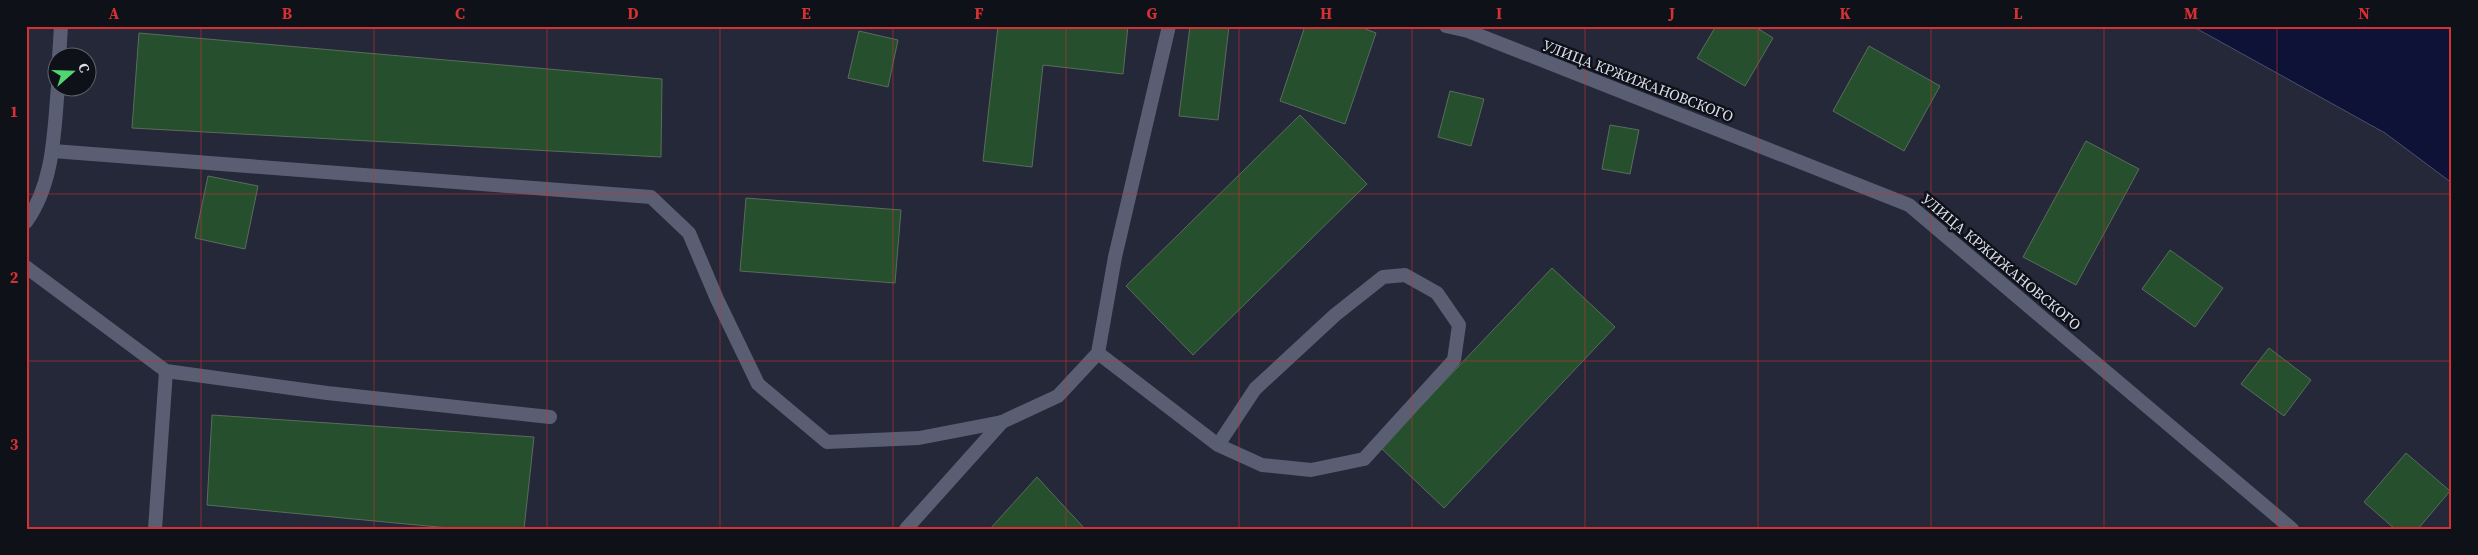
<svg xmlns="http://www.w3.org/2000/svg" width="2478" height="555" font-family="'Source Serif 4',serif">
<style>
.water{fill:#0e1237;stroke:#4c4f6d}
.building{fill:#264f2e;stroke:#5a6c5c}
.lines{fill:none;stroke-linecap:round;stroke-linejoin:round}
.service{stroke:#595e72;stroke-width:14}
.minor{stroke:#595e72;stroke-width:14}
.tertiary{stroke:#595e72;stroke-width:14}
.grid{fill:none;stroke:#d63132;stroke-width:1;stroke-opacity:0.55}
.labels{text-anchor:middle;stroke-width:5;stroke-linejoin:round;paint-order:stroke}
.street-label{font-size:15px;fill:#dbdeea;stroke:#0f1119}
.neatline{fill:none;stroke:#d63132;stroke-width:2}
.grid-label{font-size:16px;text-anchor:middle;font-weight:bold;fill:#d63132}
</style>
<rect width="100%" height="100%" fill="#242839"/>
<path class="water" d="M2192 26H2452V183L2385 133Z"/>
<g class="building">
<path d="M998 26H1128L1123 74 1043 65 1032 167 983 161Z"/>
<path d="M1190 26H1229L1218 120 1179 116Z"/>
<path d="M1305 26H1358L1376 33 1345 124 1280 101Z"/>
<path d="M1716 26H1754L1773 38 1745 86 1697 58Z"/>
<path d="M859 31 898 40 888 87 848 78Z"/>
<path d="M139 33 662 79 661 157 132 128Z"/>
<path d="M1869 46 1940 86 1904 151 1833 111Z"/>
<path d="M1450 91 1484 99 1471 146 1438 137Z"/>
<path d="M1300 115 1367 184 1193 355 1126 286Z"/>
<path d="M1610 125 1639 130 1630 174 1602 169Z"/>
<path d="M2086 141 2139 169 2076 285 2023 257Z"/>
<path d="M208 176 258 186 245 249 195 238Z"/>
<path d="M746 198 901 210 895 283 740 271Z"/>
<path d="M2170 250 2223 288 2195 327 2142 289Z"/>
<path d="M1552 268 1615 327 1444 508 1381 448Z"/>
<path d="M2269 348 2311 380 2284 416 2241 384Z"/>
<path d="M212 415 534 437 524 529H459L207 505Z"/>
<path d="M2406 453 2450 491 2418 529H2395L2364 502Z"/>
<path d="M1037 477 1085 529H990Z"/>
</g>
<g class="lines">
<g class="service">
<path d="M53 151 651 197 689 233 717 299 758 384 827 442 919 438 1002 422 1058 396 1098 353 1115 257 1169 26"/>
<path d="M26 267 166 371 327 393 550 417"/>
<path d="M1098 353 1218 445 1262 465 1311 470 1364 459 1454 360 1459 325 1437 293 1405 275 1383 277 1335 315 1255 389 1218 445"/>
<path d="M155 529 166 371"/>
<path d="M906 529 1002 422"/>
</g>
<path class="minor" d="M1446 26 1468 31 1909 205 2292 529"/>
<g class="tertiary">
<path d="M59 58 61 26"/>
<path d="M26 222C54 183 54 132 58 86"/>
</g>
</g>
<path class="grid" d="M201 26V529M374 26V529M547 26V529M720 26V529M893 26V529M1066 26V529M1239 26V529M1412 26V529M1585 26V529M1758 26V529M1931 26V529M2104 26V529M2277 26V529M26 194H2452M26 361H2452"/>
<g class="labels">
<g class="street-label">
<text transform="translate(1638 81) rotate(21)" y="5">УЛИЦА КРЖИЖАНОВСКОГО</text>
<text transform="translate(2001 262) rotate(40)" y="5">УЛИЦА КРЖИЖАНОВСКОГО</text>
</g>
</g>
<rect width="2478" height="555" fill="none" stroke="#0f1119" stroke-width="55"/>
<g transform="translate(72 72) rotate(70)"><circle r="24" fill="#0f1119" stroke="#61636d"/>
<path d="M0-4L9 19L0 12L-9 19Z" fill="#51d674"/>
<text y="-8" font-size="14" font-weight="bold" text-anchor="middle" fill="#dbdeea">С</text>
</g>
<rect x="28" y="28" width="2422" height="500" class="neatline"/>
<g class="grid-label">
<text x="114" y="19">A</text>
<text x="287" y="19">B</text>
<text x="460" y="19">C</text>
<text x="633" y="19">D</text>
<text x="806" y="19">E</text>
<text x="979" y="19">F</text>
<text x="1152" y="19">G</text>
<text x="1326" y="19">H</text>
<text x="1499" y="19">I</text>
<text x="1672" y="19">J</text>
<text x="1845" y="19">K</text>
<text x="2018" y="19">L</text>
<text x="2191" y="19">M</text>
<text x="2364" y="19">N</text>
<text x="14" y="117">1</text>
<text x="14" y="283">2</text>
<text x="14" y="450">3</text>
</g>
</svg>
